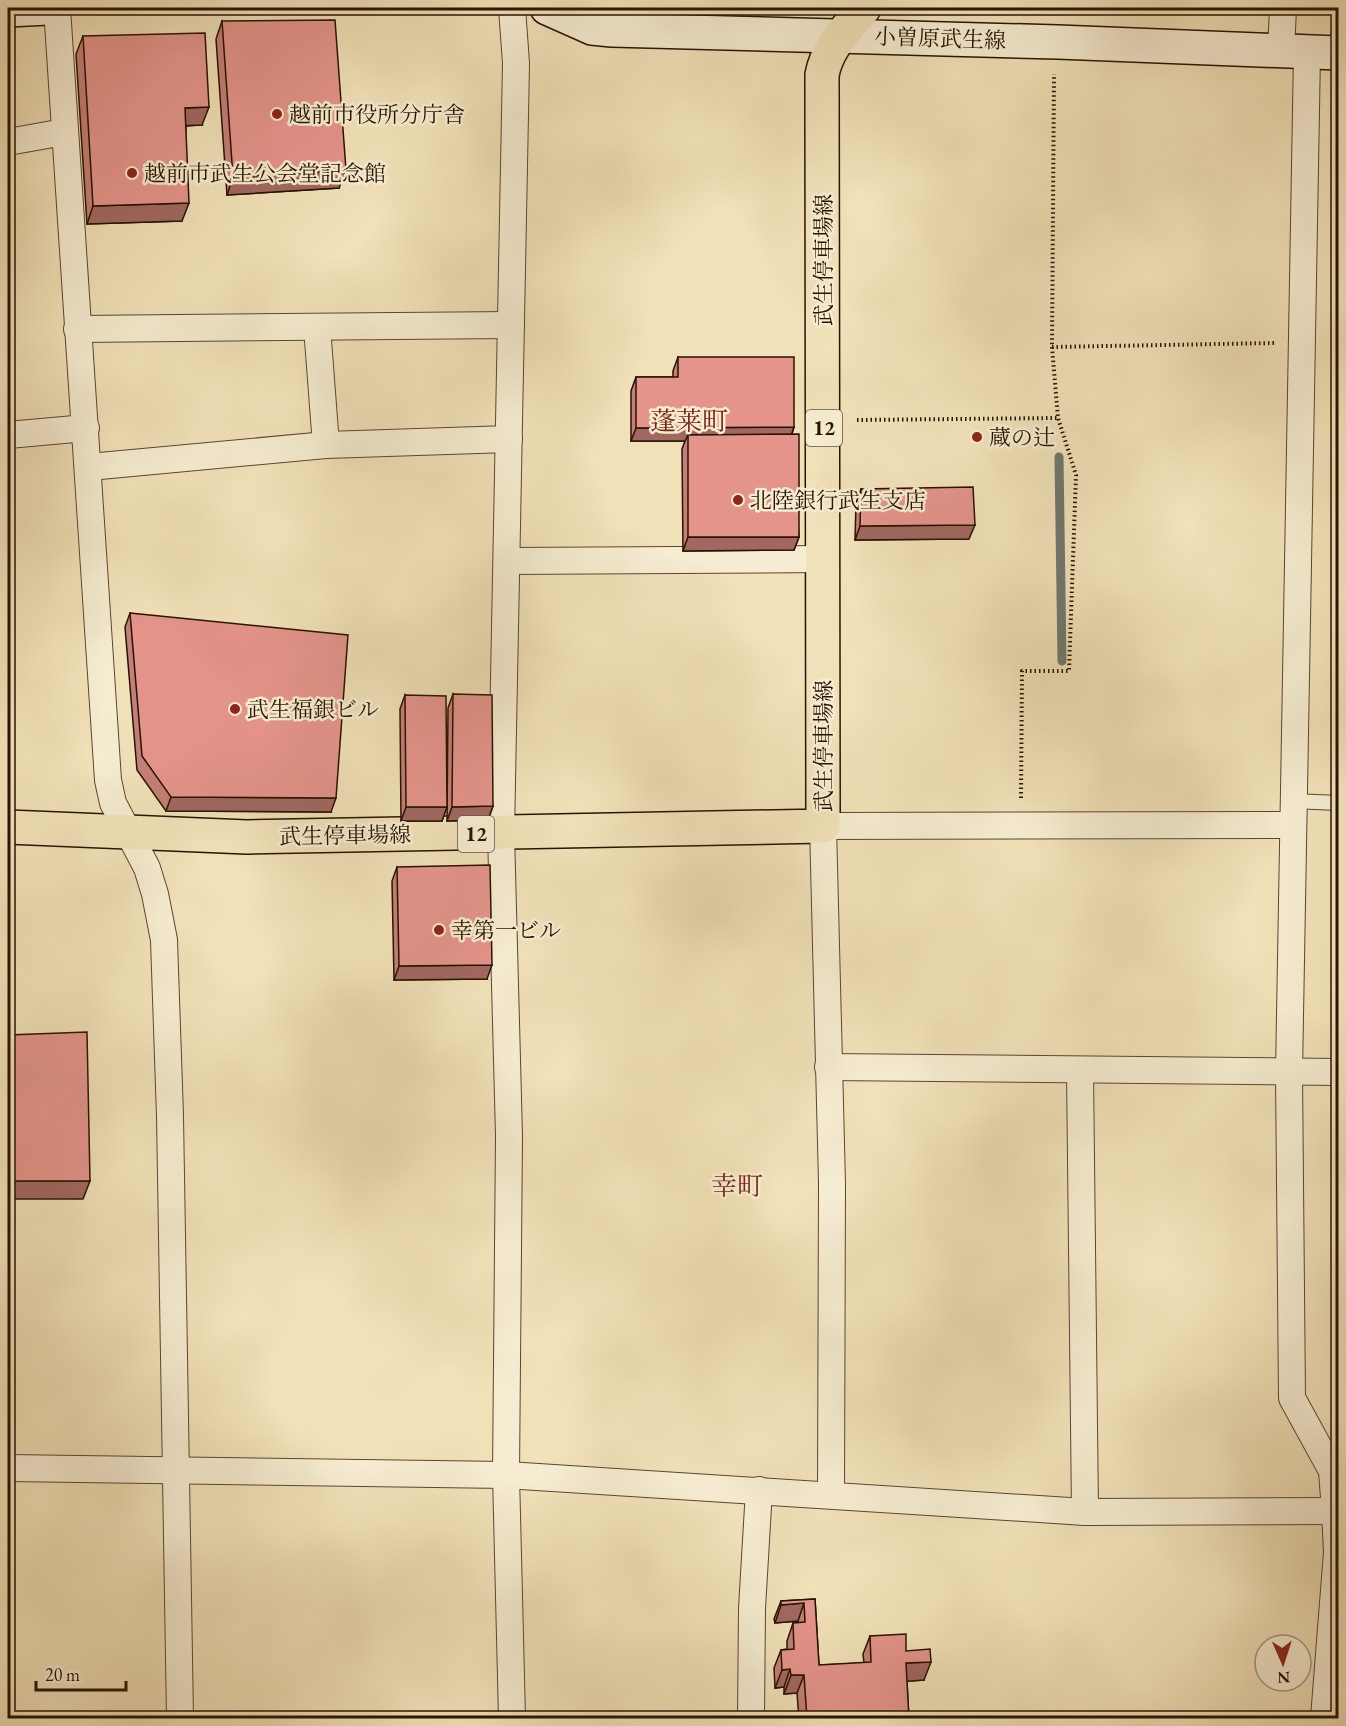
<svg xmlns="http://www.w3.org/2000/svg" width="1346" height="1726" font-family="'EB Garamond','Noto Serif JP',serif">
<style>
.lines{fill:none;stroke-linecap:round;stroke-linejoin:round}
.stream{stroke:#6e786e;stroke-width:9}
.service-casing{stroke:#5a462f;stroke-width:16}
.minor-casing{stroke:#5a462f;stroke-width:28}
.secondary-casing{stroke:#271301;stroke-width:36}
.primary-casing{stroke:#271301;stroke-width:36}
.path{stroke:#271301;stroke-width:4;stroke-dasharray:1.5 3;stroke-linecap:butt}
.service{stroke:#f6ecd1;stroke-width:14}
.minor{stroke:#f6ecd1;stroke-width:26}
.secondary{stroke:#f6ecd1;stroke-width:33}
.primary{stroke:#f1e1b8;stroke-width:33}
.wall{fill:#c47f78;stroke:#271301;stroke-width:1.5}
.shaded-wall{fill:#a06861;stroke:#271301;stroke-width:1.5}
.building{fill:#e4948b;stroke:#271301;stroke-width:1.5}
.poi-dot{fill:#8f2418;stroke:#f6ecd1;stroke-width:2}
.labels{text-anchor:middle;stroke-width:5;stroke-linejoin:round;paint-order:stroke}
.shield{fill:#f6ecd1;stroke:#65543f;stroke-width:1.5}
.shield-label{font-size:21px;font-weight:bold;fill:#271301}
.street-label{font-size:22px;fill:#271301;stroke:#f6ecd1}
.poi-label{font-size:22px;fill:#271301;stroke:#f6ecd1;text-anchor:start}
.quarter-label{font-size:26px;fill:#7a1f14;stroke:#f6ecd1}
</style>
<rect width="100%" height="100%" fill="#f1e1b8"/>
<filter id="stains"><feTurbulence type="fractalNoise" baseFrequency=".00333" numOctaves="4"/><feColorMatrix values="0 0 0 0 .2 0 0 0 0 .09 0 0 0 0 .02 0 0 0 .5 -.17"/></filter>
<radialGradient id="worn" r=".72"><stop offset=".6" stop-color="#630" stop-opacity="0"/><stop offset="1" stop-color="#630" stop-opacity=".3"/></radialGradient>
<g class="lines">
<path class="stream" d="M1059 457 1062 661"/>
<g class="service-casing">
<path id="service" d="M1293 801 1338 803"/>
</g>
<g class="minor-casing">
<g id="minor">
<path d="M57 8 108 780 113 803 147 868 155 894 164 940 170 1116 180 1718"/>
<path d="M1281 52 1283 8"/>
<path d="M1307 53 1289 1073 1292 1398 1332 1471 1335 1511 1337 1552 1324 1718"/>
<path d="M8 142 64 132"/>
<path d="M317 327 326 445"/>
<path d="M77 329 511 325"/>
<path d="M8 435 86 428"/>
<path d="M89 467 326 445 509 439"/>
<path d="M507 561 824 559"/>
<path d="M828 1067 1338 1072"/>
<path d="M1080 1071 1085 1512"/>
<path d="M8 1468 506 1475 1085 1512 1338 1511"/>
<path d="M831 1495 832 1183 823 826 1292 825"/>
<path d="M512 1718 506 1475 509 1136 501 833 516 63 512 8"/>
<path d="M751 1718 752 1608 759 1490"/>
</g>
</g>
<g class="secondary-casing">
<g id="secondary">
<path d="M547 8 592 28 612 30 1058 42 1338 53"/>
<path d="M8 10 48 8"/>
</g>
</g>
<g class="primary-casing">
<path id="primary" d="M8 827 247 837 823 826 822 75C827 47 847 29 864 8"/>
</g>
<g class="path">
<path d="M1052 347 1275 343"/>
<path d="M857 420 1058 418"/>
<path d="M1021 798 1022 671H1069L1076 475 1058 418 1052 347 1054 74"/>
</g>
<use href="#service" class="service"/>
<use href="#minor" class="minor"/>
<use href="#secondary" class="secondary"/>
<use href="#primary" class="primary"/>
</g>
<g class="wall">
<path d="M222 21 339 188 227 195 216 39Z"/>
<path d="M83 36 202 125 186 126 182 221 87 224 76 54Z"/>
<path d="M1338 282V323H1337V286Z"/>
<path d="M678 357 794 427 792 434 799 537 794 550 683 551 682 449 685 441H631V391L636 377H673V371Z"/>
<path d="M861 489 969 539 855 540 856 503Z"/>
<path d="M130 613 331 812 166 811 137 770 125 627Z"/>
<path d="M453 694 493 806 488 820 447 821 448 708Z"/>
<path d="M405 695 447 807 442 821H401L400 709Z"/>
<path d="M397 867 487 979 394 980 392 881Z"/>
<path d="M815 1599 819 1665 864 1663 863 1654 870 1636 906 1651 924 1680 907 1681 909 1719H799L797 1693 784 1694V1687L775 1688 774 1668 781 1650 787 1649V1641L793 1623 798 1622V1621L775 1623 774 1619 781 1601Z"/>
</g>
<g class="shaded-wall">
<path d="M209 107 202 125 178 126 185 108Z"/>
<path d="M346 170 339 188 227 195 233 177Z"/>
<path d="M189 203 182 221 87 224 93 206Z"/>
<path d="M794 427 789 441 688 435 685 441H631L636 428Z"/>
<path d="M975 525 969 539 855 540 860 526Z"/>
<path d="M688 537H799L794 550 683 551Z"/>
<path d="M171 797 336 798 331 812 166 811Z"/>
<path d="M493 806 488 820 447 821 452 807Z"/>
<path d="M406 807H447L442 821H401Z"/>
<path d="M492 965 487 979 394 980 399 966Z"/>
<path d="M8 1181H90L83 1199H8Z"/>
<path d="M804 1603 798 1621 775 1623 781 1605Z"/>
<path d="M931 1662 924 1680 899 1682 906 1663Z"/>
<path d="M790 1669 784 1687 775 1688 782 1670Z"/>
<path d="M791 1675H804L797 1693 784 1694Z"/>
</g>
<g class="building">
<path d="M335 20 346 170 233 177 222 21Z"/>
<path d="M205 33 209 107 185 108 189 203 93 206 83 36Z"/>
<path d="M678 357H794V427L636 428V377H678Z"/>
<path d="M799 434V537H688V435Z"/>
<path d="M973 487 975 525 860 526 861 489Z"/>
<path d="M130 613 348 635 336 798 171 797 142 756Z"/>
<path d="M453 694 492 695 493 806 452 807Z"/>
<path d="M405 695 446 696 447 807H406Z"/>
<path d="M490 865 492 965 399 966 397 867Z"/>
<path d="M87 1032 90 1181H8V1035Z"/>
<path d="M815 1599 819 1665 871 1662 870 1636 906 1634V1651L930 1649 931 1662 906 1663 909 1719H807L804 1675H791L790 1669 782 1670 781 1650 794 1649 793 1623 805 1622 804 1603 781 1605V1601Z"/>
</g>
<g class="poi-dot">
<circle cx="277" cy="114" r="6"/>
<circle cx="132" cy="173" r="6"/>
<circle cx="977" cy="437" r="6"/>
<circle cx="738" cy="500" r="6"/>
<circle cx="235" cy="709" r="6"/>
<circle cx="439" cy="930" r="6"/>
</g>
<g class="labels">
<g class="shield">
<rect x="806" y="410" width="36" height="36" rx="4.5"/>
<rect x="458" y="816" width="36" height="36" rx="4.5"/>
</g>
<g class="shield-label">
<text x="824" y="435">12</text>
<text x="476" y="841">12</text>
</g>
<g class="street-label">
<text transform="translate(940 38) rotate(2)" y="8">小曽原武生線</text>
<text transform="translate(823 260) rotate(-90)" y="8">武生停車場線</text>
<text transform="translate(823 746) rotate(-90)" y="8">武生停車場線</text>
<text transform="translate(345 835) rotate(-1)" y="8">武生停車場線</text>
</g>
<g class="poi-label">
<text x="289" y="122">越前市役所分庁舎</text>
<text x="144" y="181">越前市武生公会堂記念館</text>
<text x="989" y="445">蔵の辻</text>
<text x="750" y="508">北陸銀行武生支店</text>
<text x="247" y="717">武生福銀ビル</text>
<text x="451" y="938">幸第一ビル</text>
</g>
<g class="quarter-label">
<text x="689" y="430">蓬莱町</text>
<text x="737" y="1195">幸町</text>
</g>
</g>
<rect width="1346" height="1726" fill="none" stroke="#f1e1b8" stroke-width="30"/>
<rect x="9" y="9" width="1328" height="1708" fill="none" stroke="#271301" stroke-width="3"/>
<rect x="15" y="15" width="1316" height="1696" fill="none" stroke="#271301" stroke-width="1.5"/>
<g transform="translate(1283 1663) rotate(177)"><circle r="28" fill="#f6ecd1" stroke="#a3957e" stroke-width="1.5"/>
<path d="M0-4.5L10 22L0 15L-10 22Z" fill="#8f2418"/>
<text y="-9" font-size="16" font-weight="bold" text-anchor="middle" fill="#271301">N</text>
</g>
<path d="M36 1681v9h90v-9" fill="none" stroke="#271301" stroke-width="3"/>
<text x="45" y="1681" font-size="18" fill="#271301" stroke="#f6ecd1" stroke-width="4.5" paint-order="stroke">20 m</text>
<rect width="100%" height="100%" filter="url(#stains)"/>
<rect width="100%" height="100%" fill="url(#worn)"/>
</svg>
